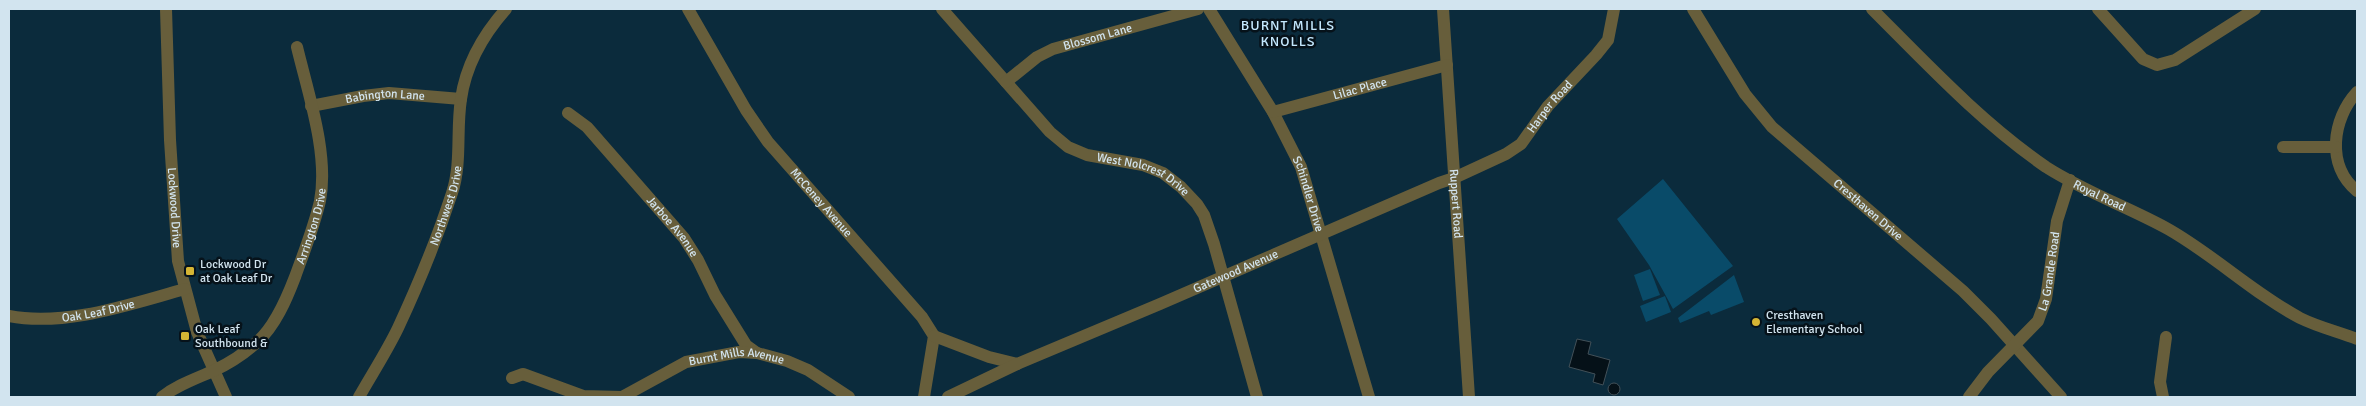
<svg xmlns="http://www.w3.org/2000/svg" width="2366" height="406" font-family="Signika,sans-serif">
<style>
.green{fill:#094b69}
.water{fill:#051118;stroke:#425058}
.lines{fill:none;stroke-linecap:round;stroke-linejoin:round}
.minor{stroke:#675e3b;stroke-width:12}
.poi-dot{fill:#d5b534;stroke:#06121a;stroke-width:2}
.labels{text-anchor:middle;stroke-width:5;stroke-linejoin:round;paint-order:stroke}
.street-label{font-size:12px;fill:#d2e4ef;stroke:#06121a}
.poi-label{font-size:12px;fill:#d2e4ef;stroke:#06121a;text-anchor:start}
.neighbourhood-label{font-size:14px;letter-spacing:1px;fill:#c4e8fe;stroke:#06121a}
</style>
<rect width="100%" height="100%" fill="#0b2b3c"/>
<g class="green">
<path d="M1663 179 1733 266 1673 309 1649 265 1617 219Z"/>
<path d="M1650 269 1660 295 1643 301 1634 275Z"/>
<path d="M1734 275 1744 302 1711 315 1709 311 1680 323 1678 318Z"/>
<path d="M1665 296 1671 312 1646 322 1640 306Z"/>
</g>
<g class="water">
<path d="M1577 339 1591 342 1588 354 1610 360 1603 385 1593 382 1595 374 1569 367Z"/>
<circle cx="1614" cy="389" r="6"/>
</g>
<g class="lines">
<g class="minor">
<path id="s1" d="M166 9 170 140 178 261 197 332 226 397"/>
<path id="s2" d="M688 9 746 110 768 142 922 317 934 336 924 397"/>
<path id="s3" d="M942 9 1050 132 1068 147 1087 155 1143 165 1163 173 1181 187 1197 204 1204 215 1214 244 1257 397"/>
<path id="s4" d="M1209 9 1273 112 1301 167 1369 397"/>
<path id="s5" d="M1443 9 1469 397"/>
<path id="s6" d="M1693 9 1745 94 1772 127 1963 291 1991 319 2061 397"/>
<path id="s7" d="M1872 9C1928 65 1981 122 2046 167 2085 192 2128 207 2168 229 2214 255 2253 293 2300 318 2318 327 2339 332 2357 339"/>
<path d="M2098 9 2143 59 2157 65 2175 60 2255 9"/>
<path id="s8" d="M1006 82 1037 57 1053 49 1198 9"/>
<path d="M2357 92C2332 119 2326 166 2357 191"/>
<path id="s9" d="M311 106 363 96 389 93 461 99"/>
<path id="s10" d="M1273 112 1447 65"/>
<path id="s11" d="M568 113 587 127 684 238 698 260 715 295 746 345 757 353"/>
<path d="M2283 147H2336"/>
<path id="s12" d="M9 316C66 327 130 304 185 289"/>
<path d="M934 336 989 357 1017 364"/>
<path id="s13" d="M512 378 523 374 583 396 622 397 686 362 739 352 757 353 787 361 808 370 849 397"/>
<path id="s14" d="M162 397C177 385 195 379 213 371 228 364 244 354 257 342 275 327 287 298 295 277 304 252 314 227 320 201 329 154 308 93 297 47"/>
<path id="s15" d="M359 397C372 374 387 351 398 328 418 285 437 239 452 193 462 163 456 131 461 99 466 64 483 35 506 9"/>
<path id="s16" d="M948 397 1017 364 1160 304 1439 183 1454 178 1506 154 1521 144 1548 106 1596 55 1608 40 1614 9"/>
<path id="s17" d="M1969 397 1988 372 2038 321 2046 299 2057 221 2070 180"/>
<path d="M2163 397 2160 382 2166 337"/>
</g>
</g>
<g class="poi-dot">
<rect x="185" y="266" width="10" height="10" rx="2.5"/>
<circle cx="1756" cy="322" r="5"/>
<rect x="180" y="331" width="10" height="10" rx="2.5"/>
</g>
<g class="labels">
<g class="street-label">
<text dy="4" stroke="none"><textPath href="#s8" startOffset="104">Blossom Lane</textPath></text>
<text dy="4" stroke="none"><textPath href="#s10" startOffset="90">Lilac Place</textPath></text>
<text dy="4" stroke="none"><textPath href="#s9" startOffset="75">Babington Lane</textPath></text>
<text dy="4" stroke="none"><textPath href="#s16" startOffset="674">Harper Road</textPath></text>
<text dy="4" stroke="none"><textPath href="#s3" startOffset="268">West Nolcrest Drive</textPath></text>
<text dy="4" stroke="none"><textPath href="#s4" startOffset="211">Schindler Drive</textPath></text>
<text dy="4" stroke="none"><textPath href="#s7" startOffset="296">Royal Road</textPath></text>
<text dy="4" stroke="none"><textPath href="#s2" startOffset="236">McCeney Avenue</textPath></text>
<text dy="4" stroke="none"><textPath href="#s5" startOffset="195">Ruppert Road</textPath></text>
<text dy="4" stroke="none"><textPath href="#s15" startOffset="211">Northwest Drive</textPath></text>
<text dy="4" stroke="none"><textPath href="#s1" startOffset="199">Lockwood Drive</textPath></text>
<text dy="4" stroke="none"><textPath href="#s6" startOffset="269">Cresthaven Drive</textPath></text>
<text dy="4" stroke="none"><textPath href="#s14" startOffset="240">Arrington Drive</textPath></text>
<text dy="4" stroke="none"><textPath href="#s11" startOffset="155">Jarboe Avenue</textPath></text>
<text dy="4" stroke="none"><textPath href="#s16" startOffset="314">Gatewood Avenue</textPath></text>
<text dy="4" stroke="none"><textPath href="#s17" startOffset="154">La Grande Road</textPath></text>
<text dy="4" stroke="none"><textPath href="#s12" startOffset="90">Oak Leaf Drive</textPath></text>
<text dy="4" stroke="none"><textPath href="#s13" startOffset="239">Burnt Mills Avenue</textPath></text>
</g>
<g class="poi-label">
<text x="200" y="268">Lockwood Dr<tspan x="200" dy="14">at Oak Leaf Dr</tspan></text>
<text x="1766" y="319">Cresthaven<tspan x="1766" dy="14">Elementary School</tspan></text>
<text x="195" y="333">Oak Leaf<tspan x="195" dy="14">Southbound &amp;</tspan></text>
</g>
<g class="neighbourhood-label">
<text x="1288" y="30">BURNT MILLS<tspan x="1288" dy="16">KNOLLS</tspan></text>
</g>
</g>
<rect width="2366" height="406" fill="none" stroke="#d2e4ef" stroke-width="20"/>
</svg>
